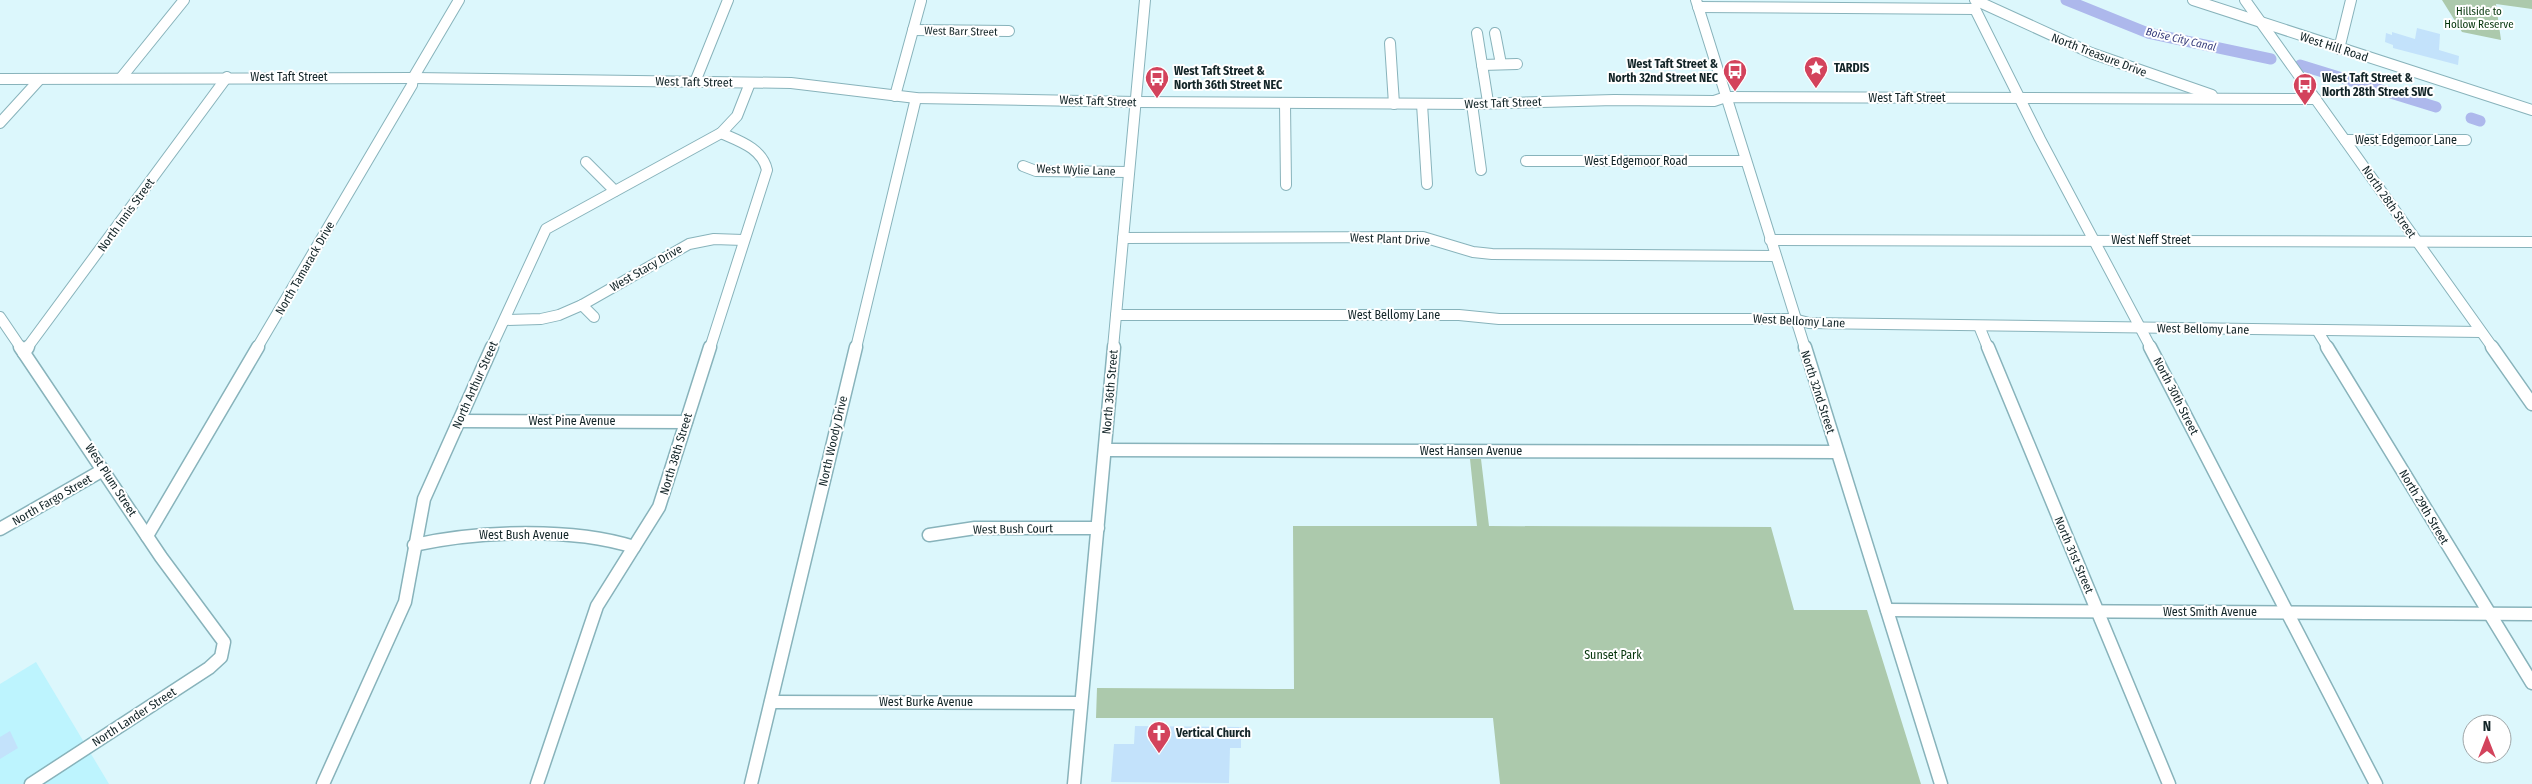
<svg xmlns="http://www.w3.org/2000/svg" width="2532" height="784" font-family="'Fira Sans Condensed',sans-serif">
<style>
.built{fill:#bdf4fe}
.green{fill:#acc9ac}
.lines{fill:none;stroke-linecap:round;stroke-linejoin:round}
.canal{stroke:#adb8ec;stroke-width:11}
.building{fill:#c3e2fb}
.minor-far1-casing{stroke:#88b3bb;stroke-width:12}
.minor-casing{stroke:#88b3bb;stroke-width:15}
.minor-far1{stroke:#fff;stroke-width:10}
.minor{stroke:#fff;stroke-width:12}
.labels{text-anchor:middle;stroke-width:4;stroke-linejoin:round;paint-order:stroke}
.far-park-label{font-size:11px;fill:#04340a;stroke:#fff}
.far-street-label{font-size:11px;fill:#122427;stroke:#fff}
.far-water-label{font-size:11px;font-style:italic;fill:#373d7c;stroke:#fff}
.street-label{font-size:12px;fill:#122427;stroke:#fff}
.poi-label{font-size:12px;font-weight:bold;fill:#122427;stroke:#fff;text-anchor:start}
.park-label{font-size:12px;fill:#04340a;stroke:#fff}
</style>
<rect width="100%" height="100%" fill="#dcf7fc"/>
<path class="built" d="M36 662 109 784H0V684Z"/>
<g class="green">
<path d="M2442 0H2532V9L2496 4 2501 40 2462 32Z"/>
<path d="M1470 459H1481L1489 526 1771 527 1794 610H1867L1921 784H1500L1493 718H1096L1097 688 1294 689 1293 526H1477Z"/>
</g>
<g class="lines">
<g class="canal">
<path d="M2066 0 2148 33 2271 59"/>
<path d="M2300 65 2436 107"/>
<path d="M2471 118 2480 121"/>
</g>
</g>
<g class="building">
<path d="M2417 28 2440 34 2439 50 2459 56 2458 65 2393 48V45L2385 42 2386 33 2392 35V32L2415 39Z"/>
<path d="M1135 726 1241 727V748H1230L1229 783 1111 782 1114 744H1134Z"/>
<path d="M10 731 18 748 0 759V737Z"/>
</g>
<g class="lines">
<g class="minor-far1-casing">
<g id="minor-far1">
<path d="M1696 0 1805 348"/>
<path d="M1975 0 2091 53 2212 95"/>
<path d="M2193 0 2532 110"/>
<path d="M2245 0 2493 348"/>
<path d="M1698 7 1975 9"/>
<path d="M1975 9 2040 139 2151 348"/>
<path d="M913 30 1009 31"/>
<path d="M1477 33 1488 102"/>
<path d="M1495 33 1501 64"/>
<path d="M1390 43 1394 104"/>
<path d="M2339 49 2351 0"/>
<path d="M1482 65 1517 64"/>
<path d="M121 78 184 0"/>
<path d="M0 79 413 78 791 83 916 98 1136 102 1472 104 1614 100 1714 101 1726 97 2316 99"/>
<path d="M695 82 728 0"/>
<path d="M895 96 921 1"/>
<path d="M1285 104 1286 185"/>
<path d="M1422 104 1427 184"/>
<path d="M1472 104 1481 170"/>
<path d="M0 123 40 79"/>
<path d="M2345 140H2466"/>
<path d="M1526 161H1745"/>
<path d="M586 162 615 191"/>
<path d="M1023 166 1036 171 1129 172"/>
<path d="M1123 238 1423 237 1473 252 1492 254 1775 256"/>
<path d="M1770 240 2532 242"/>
<path d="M582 305 594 317"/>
<path d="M1116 315H1459L1499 319H1794L1809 323 2481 332"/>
<path d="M0 317 21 348"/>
<path d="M505 320 541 319 559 315 582 305 689 244 714 239 743 240"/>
<path d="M1979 326 1988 348"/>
<path d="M2317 330 2328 348"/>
<path d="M27 348 227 77"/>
<path d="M257 348 412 85 413 78 459 0"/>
<path d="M491 348 546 229 721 133 737 116 750 83"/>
<path d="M710 348 767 170C762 148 739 141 721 133"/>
<path d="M856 348 916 98"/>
<path d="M1113 348 1145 0"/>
</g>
</g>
<g class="minor-casing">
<g id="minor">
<path d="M20 347 161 557 224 642 221 657 209 668 31 784"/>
<path d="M1805 347 1941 784"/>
<path d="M1988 347 2169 784"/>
<path d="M2150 347 2376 784"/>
<path d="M2327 347 2532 683"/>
<path d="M2492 347 2532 404"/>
<path d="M24 353 28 347"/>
<path d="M459 421 686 422"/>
<path d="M1105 450 1837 452"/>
<path d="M0 529 103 470"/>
<path d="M929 535 975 528H1098"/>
<path d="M147 536 258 347"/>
<path d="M414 545C478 531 571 527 634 547"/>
<path d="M1887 610 2532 614"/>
<path d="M771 702 1081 703"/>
<path d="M323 784 405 602 424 499 492 347"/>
<path d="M537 784 597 606 659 507 710 347"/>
<path d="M751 784 856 347"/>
<path d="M1074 784 1114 347"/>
</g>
</g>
<use href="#minor-far1" class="minor-far1"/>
<use href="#minor" class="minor"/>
</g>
<defs>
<g id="sight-pin" transform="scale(1.25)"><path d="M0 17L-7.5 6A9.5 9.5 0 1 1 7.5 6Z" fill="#d3435c" stroke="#fff"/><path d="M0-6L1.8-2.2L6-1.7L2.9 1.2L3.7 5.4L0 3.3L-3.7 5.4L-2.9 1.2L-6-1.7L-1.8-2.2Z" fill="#fff"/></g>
<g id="bus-pin" transform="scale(1.25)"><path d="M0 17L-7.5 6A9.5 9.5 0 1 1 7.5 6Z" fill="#d3435c" stroke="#fff"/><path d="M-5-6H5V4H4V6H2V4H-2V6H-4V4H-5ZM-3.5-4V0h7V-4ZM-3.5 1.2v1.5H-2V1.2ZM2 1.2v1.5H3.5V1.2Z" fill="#fff"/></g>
<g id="church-pin" transform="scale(1.25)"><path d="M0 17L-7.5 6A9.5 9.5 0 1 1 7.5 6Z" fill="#d3435c" stroke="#fff"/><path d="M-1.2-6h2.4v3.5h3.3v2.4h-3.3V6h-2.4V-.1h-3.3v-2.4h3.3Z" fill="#fff"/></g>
</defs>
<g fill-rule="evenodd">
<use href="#sight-pin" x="1816" y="68"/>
<use href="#bus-pin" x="1735" y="71"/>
<use href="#bus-pin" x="1157" y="78"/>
<use href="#bus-pin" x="2305" y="85"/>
<use href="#church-pin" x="1159" y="733"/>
</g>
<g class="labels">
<g class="far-park-label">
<text x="2479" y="15">Hillside to<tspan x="2479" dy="13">Hollow Reserve</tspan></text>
</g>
<g class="far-street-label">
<text transform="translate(961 31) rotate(1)" y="4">West Barr Street</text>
</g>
<g class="far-water-label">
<text transform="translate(2181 39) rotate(13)" y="4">Boise City Canal</text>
</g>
<g class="street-label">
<text transform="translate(2334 47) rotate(18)" y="4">West Hill Road</text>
<text transform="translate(2099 55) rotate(21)" y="4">North Treasure Drive</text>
<text x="289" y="81">West Taft Street</text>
<text transform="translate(694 82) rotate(1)" y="4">West Taft Street</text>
<text x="1907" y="102">West Taft Street</text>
<text transform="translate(1098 101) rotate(2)" y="4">West Taft Street</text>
<text transform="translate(1503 103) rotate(-2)" y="4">West Taft Street</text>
<text x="2406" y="144">West Edgemoor Lane</text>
<text x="1636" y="165">West Edgemoor Road</text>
<text transform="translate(1076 170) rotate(2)" y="4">West Wylie Lane</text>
<text transform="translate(2389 202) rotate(55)" y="4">North 28th Street</text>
<text transform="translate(126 215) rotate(-54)" y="4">North Innis Street</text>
<text transform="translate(1390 239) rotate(2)" y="4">West Plant Drive</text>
<text x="2151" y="244">West Neff Street</text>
<text transform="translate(305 268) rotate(-60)" y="4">North Tamarack Drive</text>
<text transform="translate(646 268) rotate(-30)" y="4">West Stacy Drive</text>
<text x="1394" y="319">West Bellomy Lane</text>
<text transform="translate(1799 321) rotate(3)" y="4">West Bellomy Lane</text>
<text transform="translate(2203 329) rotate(1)" y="4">West Bellomy Lane</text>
<text transform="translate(475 385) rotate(-66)" y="4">North Arthur Street</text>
<text transform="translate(1110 392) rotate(-85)" y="4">North 36th Street</text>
<text transform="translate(1818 392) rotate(72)" y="4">North 32nd Street</text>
<text transform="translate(2176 396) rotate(63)" y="4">North 30th Street</text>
<text x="572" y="425">West Pine Avenue</text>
<text transform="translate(833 441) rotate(-77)" y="4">North Woody Drive</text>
<text x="1471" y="455">West Hansen Avenue</text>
<text transform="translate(676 454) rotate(-73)" y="4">North 38th Street</text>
<text transform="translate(111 480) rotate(57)" y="4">West Plum Street</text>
<text transform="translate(52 500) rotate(-30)" y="4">North Fargo Street</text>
<text transform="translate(2424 507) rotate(59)" y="4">North 29th Street</text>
<text transform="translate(1013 529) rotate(-1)" y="4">West Bush Court</text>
<text x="524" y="539">West Bush Avenue</text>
<text transform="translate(2074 555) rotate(67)" y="4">North 31st Street</text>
<text x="2210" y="616">West Smith Avenue</text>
<text x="926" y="706">West Burke Avenue</text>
<text transform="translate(134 717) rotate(-33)" y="4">North Lander Street</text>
</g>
<g class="poi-label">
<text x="1718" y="68" text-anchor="end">West Taft Street &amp;<tspan x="1718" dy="14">North 32nd Street NEC</tspan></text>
<text x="1834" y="72">TARDIS</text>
<text x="1174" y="75">West Taft Street &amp;<tspan x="1174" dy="14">North 36th Street NEC</tspan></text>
<text x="2322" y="82">West Taft Street &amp;<tspan x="2322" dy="14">North 28th Street SWC</tspan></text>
<text x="1176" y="737">Vertical Church</text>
</g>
<g class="park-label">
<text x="1613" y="659">Sunset Park</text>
</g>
</g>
<g transform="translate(2487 739)"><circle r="24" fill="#ffffff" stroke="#a0a7a9"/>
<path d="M0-4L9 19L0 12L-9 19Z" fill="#d3435c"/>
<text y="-8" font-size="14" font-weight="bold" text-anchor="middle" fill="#122427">N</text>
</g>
</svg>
